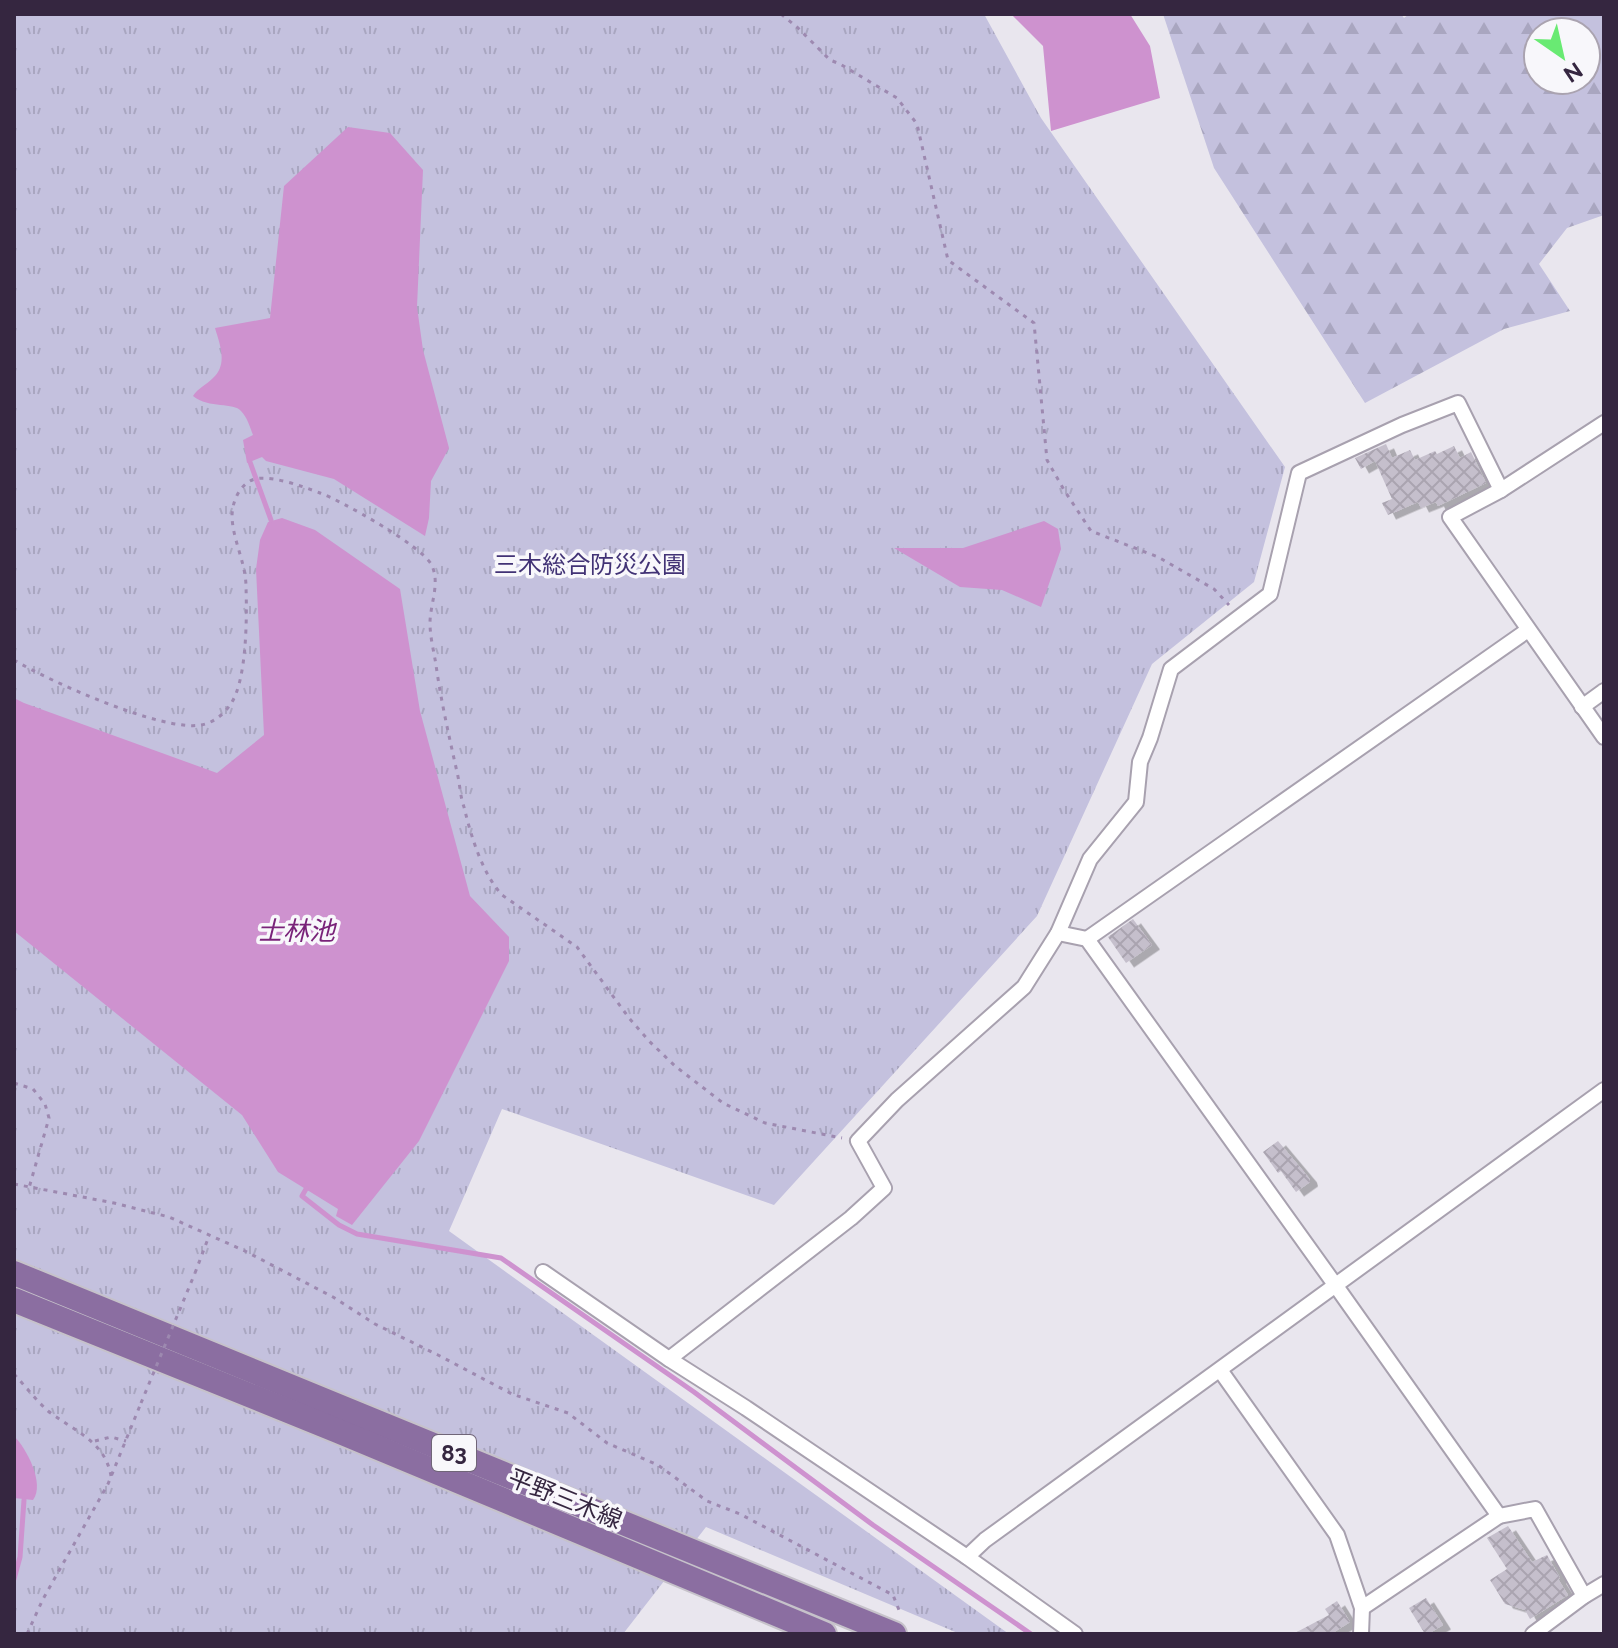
<svg xmlns="http://www.w3.org/2000/svg" width="1618" height="1648" font-family="Raleway,'Noto Sans JP',sans-serif">
<style>
.forest{fill:url(#forest-firs);fill-rule:evenodd}
.park{fill:url(#park-tufts)}
.water{fill:#ce92cf}
.lines{fill:none;stroke-linecap:round;stroke-linejoin:round}
.stream{stroke:#ce92cf;stroke-width:5}
.building{fill:url(#building-cross-hatch);filter:url(#shadow)}
.street-casing{stroke:#a8a1af;stroke-width:18}
.primary-casing{stroke:#c6c2ca;stroke-width:28}
.path{stroke:#9d89b0;stroke-width:3;stroke-dasharray:4 6;stroke-linecap:butt}
.street{stroke:#fff;stroke-width:14}
.primary{stroke:#8b6ea1;stroke-width:24}
.path-bridge{stroke:#9d89b0;stroke-width:3;stroke-dasharray:4 6;stroke-linecap:butt}
.labels{text-anchor:middle;stroke-width:7;stroke-linejoin:round;paint-order:stroke}
.shield{fill:#f8f7fb;stroke:#706578;stroke-width:2}
.shield-label{font-size:22px;font-weight:bold;fill:#352640}
.park-label{font-size:24px;fill:#413275;stroke:#f8f7fb}
.street-label{font-size:24px;fill:#352640;stroke:#f8f7fb}
.water-label{font-size:26px;font-style:italic;fill:#792379;stroke:#f8f7fb}
</style>
<defs>
<pattern id="forest-firs" width="22" height="20" patternUnits="userSpaceOnUse" patternTransform="scale(2)"><rect width="22" height="20" fill="#c4c1de"/><path d="M5 1l3.5 6h-7zM16 11l3.5 6h-7z" fill="#a9a6c0"/></pattern>
<pattern id="park-tufts" width="24" height="20" patternUnits="userSpaceOnUse" patternTransform="scale(2)"><rect width="24" height="20" fill="#c4c1de"/><path d="M3 7l-1-3M5 7V3M7 7l1-3M15 17l-1-3M17 17v-4M19 17l1-3" fill="none" stroke="#a9a6c0"/></pattern>
<pattern id="building-cross-hatch" width="8" height="8" patternUnits="userSpaceOnUse" patternTransform="scale(2)"><rect width="8" height="8" fill="#c5bfcc"/><path d="M0 0l8 8M0 8l8-8" fill="none" stroke="#aaa4b0"/></pattern>
<filter id="shadow"><feDropShadow dx="8" dy="4.5" stdDeviation="0" flood-color="#0004"/></filter>
</defs>
<rect width="100%" height="100%" fill="#e9e6ee"/>
<path class="forest" d="M1163 14H1401L1404 18 1409 14H1604V215L1567 228 1539 264 1570 311 1504 329 1365 403 1214 168ZM1538 32H1586V80H1538Z"/>
<path class="park" d="M14 14H984L1041 118 1285 467 1254 582 1152 664 1037 916 774 1205 502 1109 449 1231 1009 1634H960L706 1527 623 1634H14Z"/>
<g class="water">
<path d="M1011 14H1130L1150 46 1160 98 1051 131 1043 46Z"/>
<path d="M348 127 390 133 423 170 417 307 423 350 449 448 431 481 429 518 425 536 334 479 266 461 262 457 247 463 243 440 253 435C250 427 247 417 241 411 234 402 209 409 193 396 198 388 206 385 213 378 228 364 220 345 215 328L270 318 284 186Z"/>
<path d="M282 518 315 530 400 589 420 711 470 896 509 937V961L419 1141 352 1225 336 1216 338 1209 278 1172 242 1115 14 931V698L24 703 217 773 264 735 256 569 260 540 268 522Z"/>
<path d="M1044 521 1058 529 1061 549 1041 607 1002 590 960 587 894 548H963Z"/>
<path d="M14 1436C27 1449 45 1484 33 1500L14 1498Z"/>
</g>
<g class="lines">
<g class="stream">
<path d="M250 462 271 520"/>
<path d="M306 1189 302 1196 339 1225 357 1234 501 1258 694 1392 873 1525 1031 1634"/>
<path d="M14 1579 20 1557 24 1500"/>
</g>
</g>
<g class="building">
<path d="M1386 444 1392 458 1410 450 1415 460 1435 451 1437 454 1454 446 1460 458 1471 452 1486 483 1438 506 1436 502 1421 508 1418 502 1388 515 1382 503 1392 499 1375 461 1361 469 1355 458Z"/>
<path d="M1133 919 1152 945 1126 963 1108 937Z"/>
<path d="M1278 1141 1309 1178 1310 1182 1296 1192 1281 1171 1278 1173 1263 1152Z"/>
<path d="M1508 1526 1532 1562 1547 1555 1560 1578 1558 1579 1568 1595 1530 1619 1525 1610 1505 1604 1490 1580 1507 1569 1487 1538Z"/>
<path d="M1426 1598 1443 1625 1428 1634H1425L1409 1608Z"/>
<path d="M1337 1601 1350 1622 1331 1634H1293L1329 1615 1325 1609Z"/>
</g>
<g class="lines">
<g class="street-casing">
<g id="street">
<path d="M1604 423 1501 490 1450 517 1604 737"/>
<path d="M1582 707 1604 691"/>
<path d="M1058 933 1087 939 1336 1286 1499 1516 1362 1608"/>
<path d="M1087 939 1528 630"/>
<path d="M543 1272 669 1359 746 1408 967 1557 1075 1634"/>
<path d="M669 1359 851 1218 884 1188 858 1141 897 1100 1024 987 1058 933 1090 859 1136 802 1140 762 1150 738 1171 669 1270 594 1299 473 1402 425 1458 403 1501 490"/>
<path d="M1220 1370 1337 1535 1362 1608 1361 1634"/>
<path d="M1499 1516 1535 1509 1584 1596"/>
<path d="M967 1557 985 1540 1604 1090"/>
<path d="M1533 1634 1584 1596 1604 1584"/>
</g>
</g>
<g class="primary-casing">
<g id="primary">
<path d="M14 1273 894 1634"/>
<path d="M14 1300 338 1431 824 1634"/>
</g>
</g>
<g class="path">
<path d="M781 14 798 28 830 60 840 64 897 98 917 124 948 260 1034 323 1047 460 1064 490 1091 531 1158 557 1214 589 1229 605"/>
<path d="M14 660C49 681 162 732 201 725 213 723 223 715 230 705 247 682 247 617 246 587 246 563 233 541 232 517 232 503 238 488 250 481 265 472 304 487 320 493 342 501 420 545 431 564 441 582 430 604 430 623 430 637 434 652 436 665 441 701 449 736 457 772 460 784 460 796 464 807 471 836 482 873 502 895L577 947 629 1018 649 1041 675 1066 723 1103 765 1123 842 1138"/>
<path d="M14 1083 33 1089 45 1104 49 1118 29 1188"/>
<path d="M14 1184 114 1203 169 1217 245 1251 333 1297 375 1324 438 1355 512 1394 568 1413 607 1443 658 1465 707 1501 740 1514 893 1595 901 1615"/>
<path d="M195 1273 209 1236"/>
<path d="M14 1374C25 1386 36 1400 48 1411 74 1431 105 1441 111 1476"/>
<path d="M95 1441 111 1437 126 1441"/>
<path d="M27 1634 43 1599 108 1484 141 1403"/>
</g>
<use href="#street" class="street"/>
<use href="#primary" class="primary"/>
<path class="path-bridge" d="M141 1403 195 1273"/>
</g>
<g class="labels">
<rect class="shield" x="432" y="1435" width="44" height="36" rx="6"/>
<g class="shield-label">
<text x="454" y="1461">83</text>
</g>
<g class="park-label">
<text x="590" y="573">三木総合防災公園</text>
</g>
<g class="street-label">
<text transform="translate(565 1499) rotate(22)" y="8">平野三木線</text>
</g>
<g class="water-label">
<text x="296" y="940">士林池</text>
</g>
</g>
<rect width="1618" height="1648" fill="none" stroke="#352640" stroke-width="32"/>
<g transform="translate(1562 56) rotate(146)"><circle r="38" fill="#f8f7fb" stroke="#aaa3b0" stroke-width="2"/>
<path d="M0-6L14 30L0 20L-14 30Z" fill="#69ea73"/>
<text y="-12" font-size="22" font-weight="bold" text-anchor="middle" fill="#352640">N</text>
</g>
</svg>
